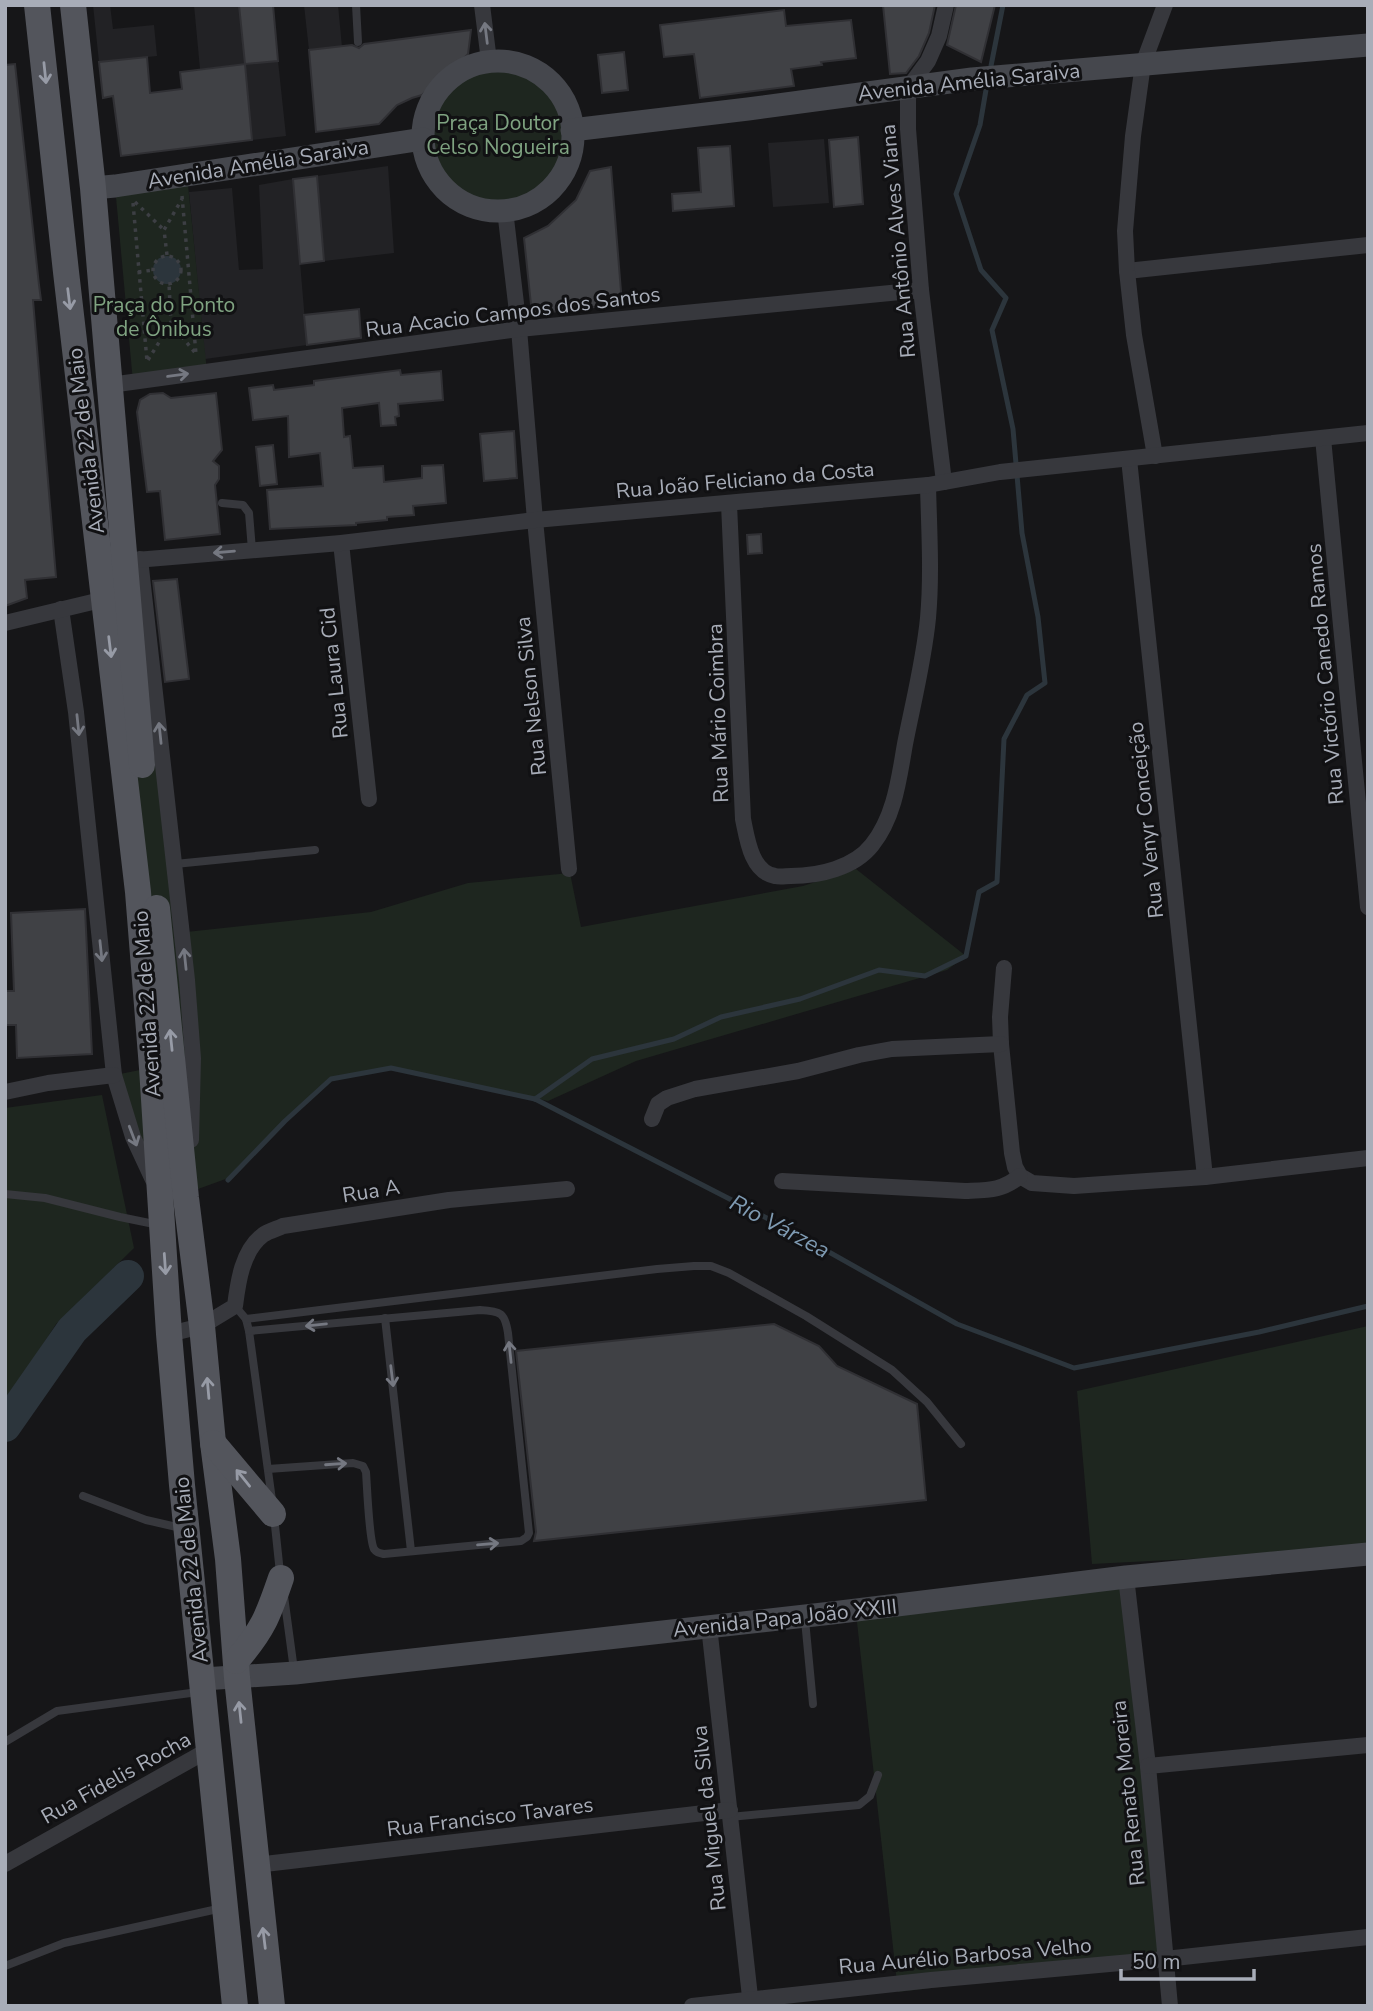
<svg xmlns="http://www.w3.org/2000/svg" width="1373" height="2011" font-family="'Nunito Sans',sans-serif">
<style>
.built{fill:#222225}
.green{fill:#1e261f}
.water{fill:#2c353c}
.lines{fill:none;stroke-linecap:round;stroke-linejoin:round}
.stream{stroke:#2c353c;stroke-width:5}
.river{stroke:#2c353c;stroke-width:32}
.building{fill:#404145;stroke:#303034;stroke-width:2}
.path{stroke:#3d3f44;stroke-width:3.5;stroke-dasharray:3.5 5;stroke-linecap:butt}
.lane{stroke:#37383d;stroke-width:8}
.street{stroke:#37383d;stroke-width:16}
.secondary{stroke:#45474d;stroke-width:23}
.primary{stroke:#53555c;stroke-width:26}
.oneway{stroke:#757881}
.oneway2{stroke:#979ba6}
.labels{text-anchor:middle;stroke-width:6;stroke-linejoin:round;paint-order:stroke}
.street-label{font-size:21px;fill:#a8adb8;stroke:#111113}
.park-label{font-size:21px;fill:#7fa381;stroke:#111113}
.water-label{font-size:23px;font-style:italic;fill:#7f9bb3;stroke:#111113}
</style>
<rect width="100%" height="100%" fill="#161618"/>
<g class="built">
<path d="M93 5H110L113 29 154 25 157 56 99 62Z"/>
<path d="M194 5H239L245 64 278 61 286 136 252 140 245 64 200 69Z"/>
<path d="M304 5H338L342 47 309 50Z"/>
<path d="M824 139 829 203 773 207 768 143Z"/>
<path d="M388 166 394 253 324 261 317 176Z"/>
<path d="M293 179 307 345 205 359 189 192 232 188 239 270 263 269 259 185Z"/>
</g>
<g class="green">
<circle cx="498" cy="135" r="73"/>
<path d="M187 175 207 372 133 382 115 186Z"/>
<path d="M137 561 177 933 371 912 468 883 570 873 581 927 803 886 856 869 966 956 947 970 636 1061 548 1101 391 1068 331 1079 285 1121 231 1177 176 1197 114 562Z"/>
<path d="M150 1068 154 1179 115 1075Z"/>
<path d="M102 1095 134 1248 56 1324 16 1386 5 1398V1108Z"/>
<path d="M1368 1326V1550L1092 1564 1077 1391Z"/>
<path d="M1126 1577 1167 1960 898 1992 856 1613Z"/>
</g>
<circle class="water" cx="167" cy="270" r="14"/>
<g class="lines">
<g class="stream">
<path d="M990 71 1003 5"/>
<path d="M535 1099 592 1059 674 1039 721 1017 800 999 879 970 925 976 966 956 979 892 997 882 1004 739 1027 695 1045 683 1038 617 1022 533 1013 429 992 330 1006 298 981 270 956 194 980 125 987 84"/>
<path d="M228 1180 285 1121 331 1079 391 1068 535 1099 788 1229 957 1324 1074 1368 1259 1332 1368 1306"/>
</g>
<path class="river" d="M5 1426 72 1330 128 1276"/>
</g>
<g class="building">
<path d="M239 5H273L278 61 245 64Z"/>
<path d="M883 5H935L929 33 919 56 906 73 890 74Z"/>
<path d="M956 5H995L981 62 947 45Z"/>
<path d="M784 10 786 26 851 20 856 58 821 62 822 65 791 69 794 86 700 98 694 54 664 57 660 25Z"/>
<path d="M471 30 468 54 462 60 452 65 422 95 412 98 397 105 379 124 316 132 309 50 352 45 359 48 364 44Z"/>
<path d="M624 52 628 90 602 93 598 55Z"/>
<path d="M147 57 150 93 182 89 180 72 245 64 252 140 121 156 113 96 103 98 99 62Z"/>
<path d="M15 64 39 285 41 300H33L56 577 25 580 27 598 5 606V65Z"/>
<path d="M858 137 863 204 834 207 829 140Z"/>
<path d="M730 146 734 206 673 211 672 194 701 192 698 148Z"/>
<path d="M611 167 622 304 532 314 524 238 548 226 576 200 590 171Z"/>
<path d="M317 176 324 261 300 264 293 179Z"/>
<path d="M359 309 361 338 307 345 304 315Z"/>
<path d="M400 370 401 375 441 371 443 400 398 404 399 416 395 417 396 425 381 426 379 403 342 408 344 437 350 436 353 468 383 466 384 482 422 478V466L443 465 446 503 413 506 414 515 387 517V520L356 523V525L270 529 267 490 323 486 320 453 289 457 288 416 253 420 249 388 273 385 274 390 314 385V381Z"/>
<path d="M163 393 171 398 216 393 222 450 213 461 219 466V479L215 485 220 534 165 540 160 491 147 492 137 412 140 400 150 394Z"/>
<path d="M514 431 517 478 484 481 480 434Z"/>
<path d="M273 445 277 484 260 486 256 447Z"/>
<path d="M761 534 762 553 748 554 747 535Z"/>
<path d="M177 579 189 679 165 682 153 581Z"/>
<path d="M85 909 92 1054 17 1058 16 1025H5V991H14L11 913Z"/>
<path d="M774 1324 819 1346 837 1366 917 1404 926 1500 534 1541 536 1532 516 1351Z"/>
</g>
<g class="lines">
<g class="path">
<path d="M182 196 196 354"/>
<path d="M135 202 164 230"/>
<path d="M133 203 147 361"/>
<path d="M167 255 164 230 182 199"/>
<circle cx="167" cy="270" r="14"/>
<path d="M138 272 153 270"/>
<path d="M171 323 196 354"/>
<path d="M148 360 171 323 169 284"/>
</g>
<g class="lane">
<path d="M356 5 358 42"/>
<path d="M222 503 243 505 249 513 252 550"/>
<path d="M175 864 315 850"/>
<path d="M5 1194 45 1198 120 1217 159 1225"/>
<path d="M235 1306 246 1319 249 1331 272 1500"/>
<path d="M385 1318 411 1551"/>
<path d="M246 1319 657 1269 694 1266H711L729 1273 806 1316 892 1370 927 1402 961 1444"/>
<path d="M249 1331 480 1310C501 1311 505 1313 508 1333L529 1533 527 1537 521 1541 384 1554C379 1553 377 1553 374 1549 369 1540 367 1485 366 1472L363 1466 353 1463 268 1469"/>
<path d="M83 1496 146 1520 181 1528"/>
<path d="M274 1516 280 1573"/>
<path d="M284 1596 294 1670"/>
<path d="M805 1620 813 1704"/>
<path d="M5 1742 57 1711 198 1692"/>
<path d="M730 1817 859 1805 870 1796 878 1775"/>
<path d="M5 1966 64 1943 222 1908"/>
</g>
<g class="street">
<path d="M482 5 489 61"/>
<path d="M505 210 519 329 535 520 569 869"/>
<path d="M1127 271 1368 245"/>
<path d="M110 385 519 329 921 290"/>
<path d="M1323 438 1368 907"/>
<path d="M1155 456 1134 335 1127 271 1125 231 1133 136 1143 64 1165 5"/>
<path d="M1129 459 1205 1177"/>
<path d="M944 482 921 290 908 129V98L909 87 928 61 939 36 946 5"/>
<path d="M729 504 743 819C747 838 751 872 775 876 780 877 786 876 791 876 819 876 854 868 872 845 895 816 899 778 905 744 913 703 924 660 928 618 932 574 929 529 928 485"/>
<path d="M341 543 369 799"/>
<path d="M140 559 187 980 193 1058 191 1140"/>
<path d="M124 561 341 543 535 520 928 485 1000 472 1368 433"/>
<path d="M61 609 76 712 114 1075 133 1137 153 1180"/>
<path d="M5 623 105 599"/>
<path d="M1004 968 1000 1017 1001 1044 1012 1153 1015 1167 1020 1176 1032 1183 1074 1186 1205 1177 1368 1158"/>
<path d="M5 1092 48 1083 114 1075"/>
<path d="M652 1119 658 1104 667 1098 695 1089 798 1071 859 1055 892 1049 1001 1044"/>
<path d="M782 1181 965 1191C988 1190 1002 1191 1020 1176"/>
<path d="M169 1334 202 1326 235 1306C238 1282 242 1251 263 1235 268 1231 277 1229 283 1226L449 1200 567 1189"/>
<path d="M1126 1577 1148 1766 1170 2006"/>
<path d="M709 1626 751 2006"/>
<path d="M1148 1766 1368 1745"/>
<path d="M5 1864 210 1749"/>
<path d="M256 1865 730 1810"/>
<path d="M692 2006 931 1980 1165 1959 1368 1937"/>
</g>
<g class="secondary">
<circle cx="498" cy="136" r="75"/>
<path d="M572 130 748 109 972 79 1368 45"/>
<path d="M93 188 115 186 423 139"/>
<path d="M203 1679 295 1673 832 1613 1126 1577 1368 1554"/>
</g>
<g class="primary">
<path d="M37 5 66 272 138 892 152 1068 169 1334 182 1485 235 2006"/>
<path d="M73 5 93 188 142 765"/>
<path d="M157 908 186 1198 202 1326 213 1443 228 1559 237 1678 272 2006"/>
<path d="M213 1443 273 1514"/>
<path d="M236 1661C263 1630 268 1616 281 1578"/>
</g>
</g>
<defs><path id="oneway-shaft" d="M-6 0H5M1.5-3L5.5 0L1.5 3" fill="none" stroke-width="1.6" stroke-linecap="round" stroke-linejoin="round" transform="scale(1.75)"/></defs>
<g class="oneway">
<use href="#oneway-shaft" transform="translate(486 33) rotate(-97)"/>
<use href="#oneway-shaft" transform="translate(178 375) rotate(-8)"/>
<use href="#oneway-shaft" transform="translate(224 552) rotate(175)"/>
<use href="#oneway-shaft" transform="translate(78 725) rotate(84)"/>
<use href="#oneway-shaft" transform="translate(160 733) rotate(-96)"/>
<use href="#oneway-shaft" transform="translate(101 951) rotate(84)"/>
<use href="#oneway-shaft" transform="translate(185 959) rotate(-96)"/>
<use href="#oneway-shaft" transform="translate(133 1136) rotate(69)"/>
<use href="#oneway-shaft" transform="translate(316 1325) rotate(174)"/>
<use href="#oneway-shaft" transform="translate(510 1352) rotate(-96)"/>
<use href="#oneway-shaft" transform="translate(392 1376) rotate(83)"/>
<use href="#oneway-shaft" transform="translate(336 1464) rotate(-4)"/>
<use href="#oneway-shaft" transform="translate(488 1544) rotate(-5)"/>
</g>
<g class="oneway2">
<use href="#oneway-shaft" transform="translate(45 73) rotate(84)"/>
<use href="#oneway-shaft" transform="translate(69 299) rotate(83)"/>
<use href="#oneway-shaft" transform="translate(110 647) rotate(83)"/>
<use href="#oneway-shaft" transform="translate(171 1040) rotate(-96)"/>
<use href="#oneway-shaft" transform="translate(165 1264) rotate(86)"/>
<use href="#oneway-shaft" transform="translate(208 1388) rotate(-95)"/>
<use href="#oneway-shaft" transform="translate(243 1478) rotate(-129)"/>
<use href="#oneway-shaft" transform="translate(240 1712) rotate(-96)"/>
<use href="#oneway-shaft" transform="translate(264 1938) rotate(-97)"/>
</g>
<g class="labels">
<g class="street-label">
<text transform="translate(969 82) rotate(-6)" y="7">Avenida Amélia Saraiva</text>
<text transform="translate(258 164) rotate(-9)" y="7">Avenida Amélia Saraiva</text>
<text transform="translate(898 241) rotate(-95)" y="7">Rua Antônio Alves Viana</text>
<text transform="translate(513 312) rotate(-7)" y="7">Rua Acacio Campos dos Santos</text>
<text transform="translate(86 441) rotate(-97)" y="7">Avenida 22 de Maio</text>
<text transform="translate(745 480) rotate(-5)" y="7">Rua João Feliciano da Costa</text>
<text transform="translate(334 673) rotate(-96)" y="7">Rua Laura Cid</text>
<text transform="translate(1325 674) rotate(-95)" y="7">Rua Victório Canedo Ramos</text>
<text transform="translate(531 696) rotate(-96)" y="7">Rua Nelson Silva</text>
<text transform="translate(718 713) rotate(-92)" y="7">Rua Mário Coimbra</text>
<text transform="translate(1146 820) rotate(-96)" y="7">Rua Venyr Conceição</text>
<text transform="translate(147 1004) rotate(-94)" y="7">Avenida 22 de Maio</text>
<text transform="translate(371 1191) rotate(-9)" y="7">Rua A</text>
<text transform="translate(191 1570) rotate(-96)" y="7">Avenida 22 de Maio</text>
<text transform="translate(785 1618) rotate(-6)" y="7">Avenida Papa João XXIII</text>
<text transform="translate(116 1778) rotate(-29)" y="7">Rua Fidelis Rocha</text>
<text transform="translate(1128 1793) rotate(-96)" y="7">Rua Renato Moreira</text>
<text transform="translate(490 1817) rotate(-7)" y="7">Rua Francisco Tavares</text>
<text transform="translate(709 1818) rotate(-96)" y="7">Rua Miguel da Silva</text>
<text transform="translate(965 1956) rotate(-5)" y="7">Rua Aurélio Barbosa Velho</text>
</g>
<g class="park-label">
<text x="498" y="130">Praça Doutor<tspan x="498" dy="24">Celso Nogueira</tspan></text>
<text x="164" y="312">Praça do Ponto<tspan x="164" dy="24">de Ônibus</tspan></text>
</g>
<g class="water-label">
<text transform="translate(780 1226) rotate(28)" y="8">Rio Várzea</text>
</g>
</g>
<rect width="1373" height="2011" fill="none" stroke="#a8adb8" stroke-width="14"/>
<path d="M1121 1969v10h133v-10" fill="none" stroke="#a8adb8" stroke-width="3.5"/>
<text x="1132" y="1969" font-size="21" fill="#a8adb8" stroke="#111113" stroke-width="5" paint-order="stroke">50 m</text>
</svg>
